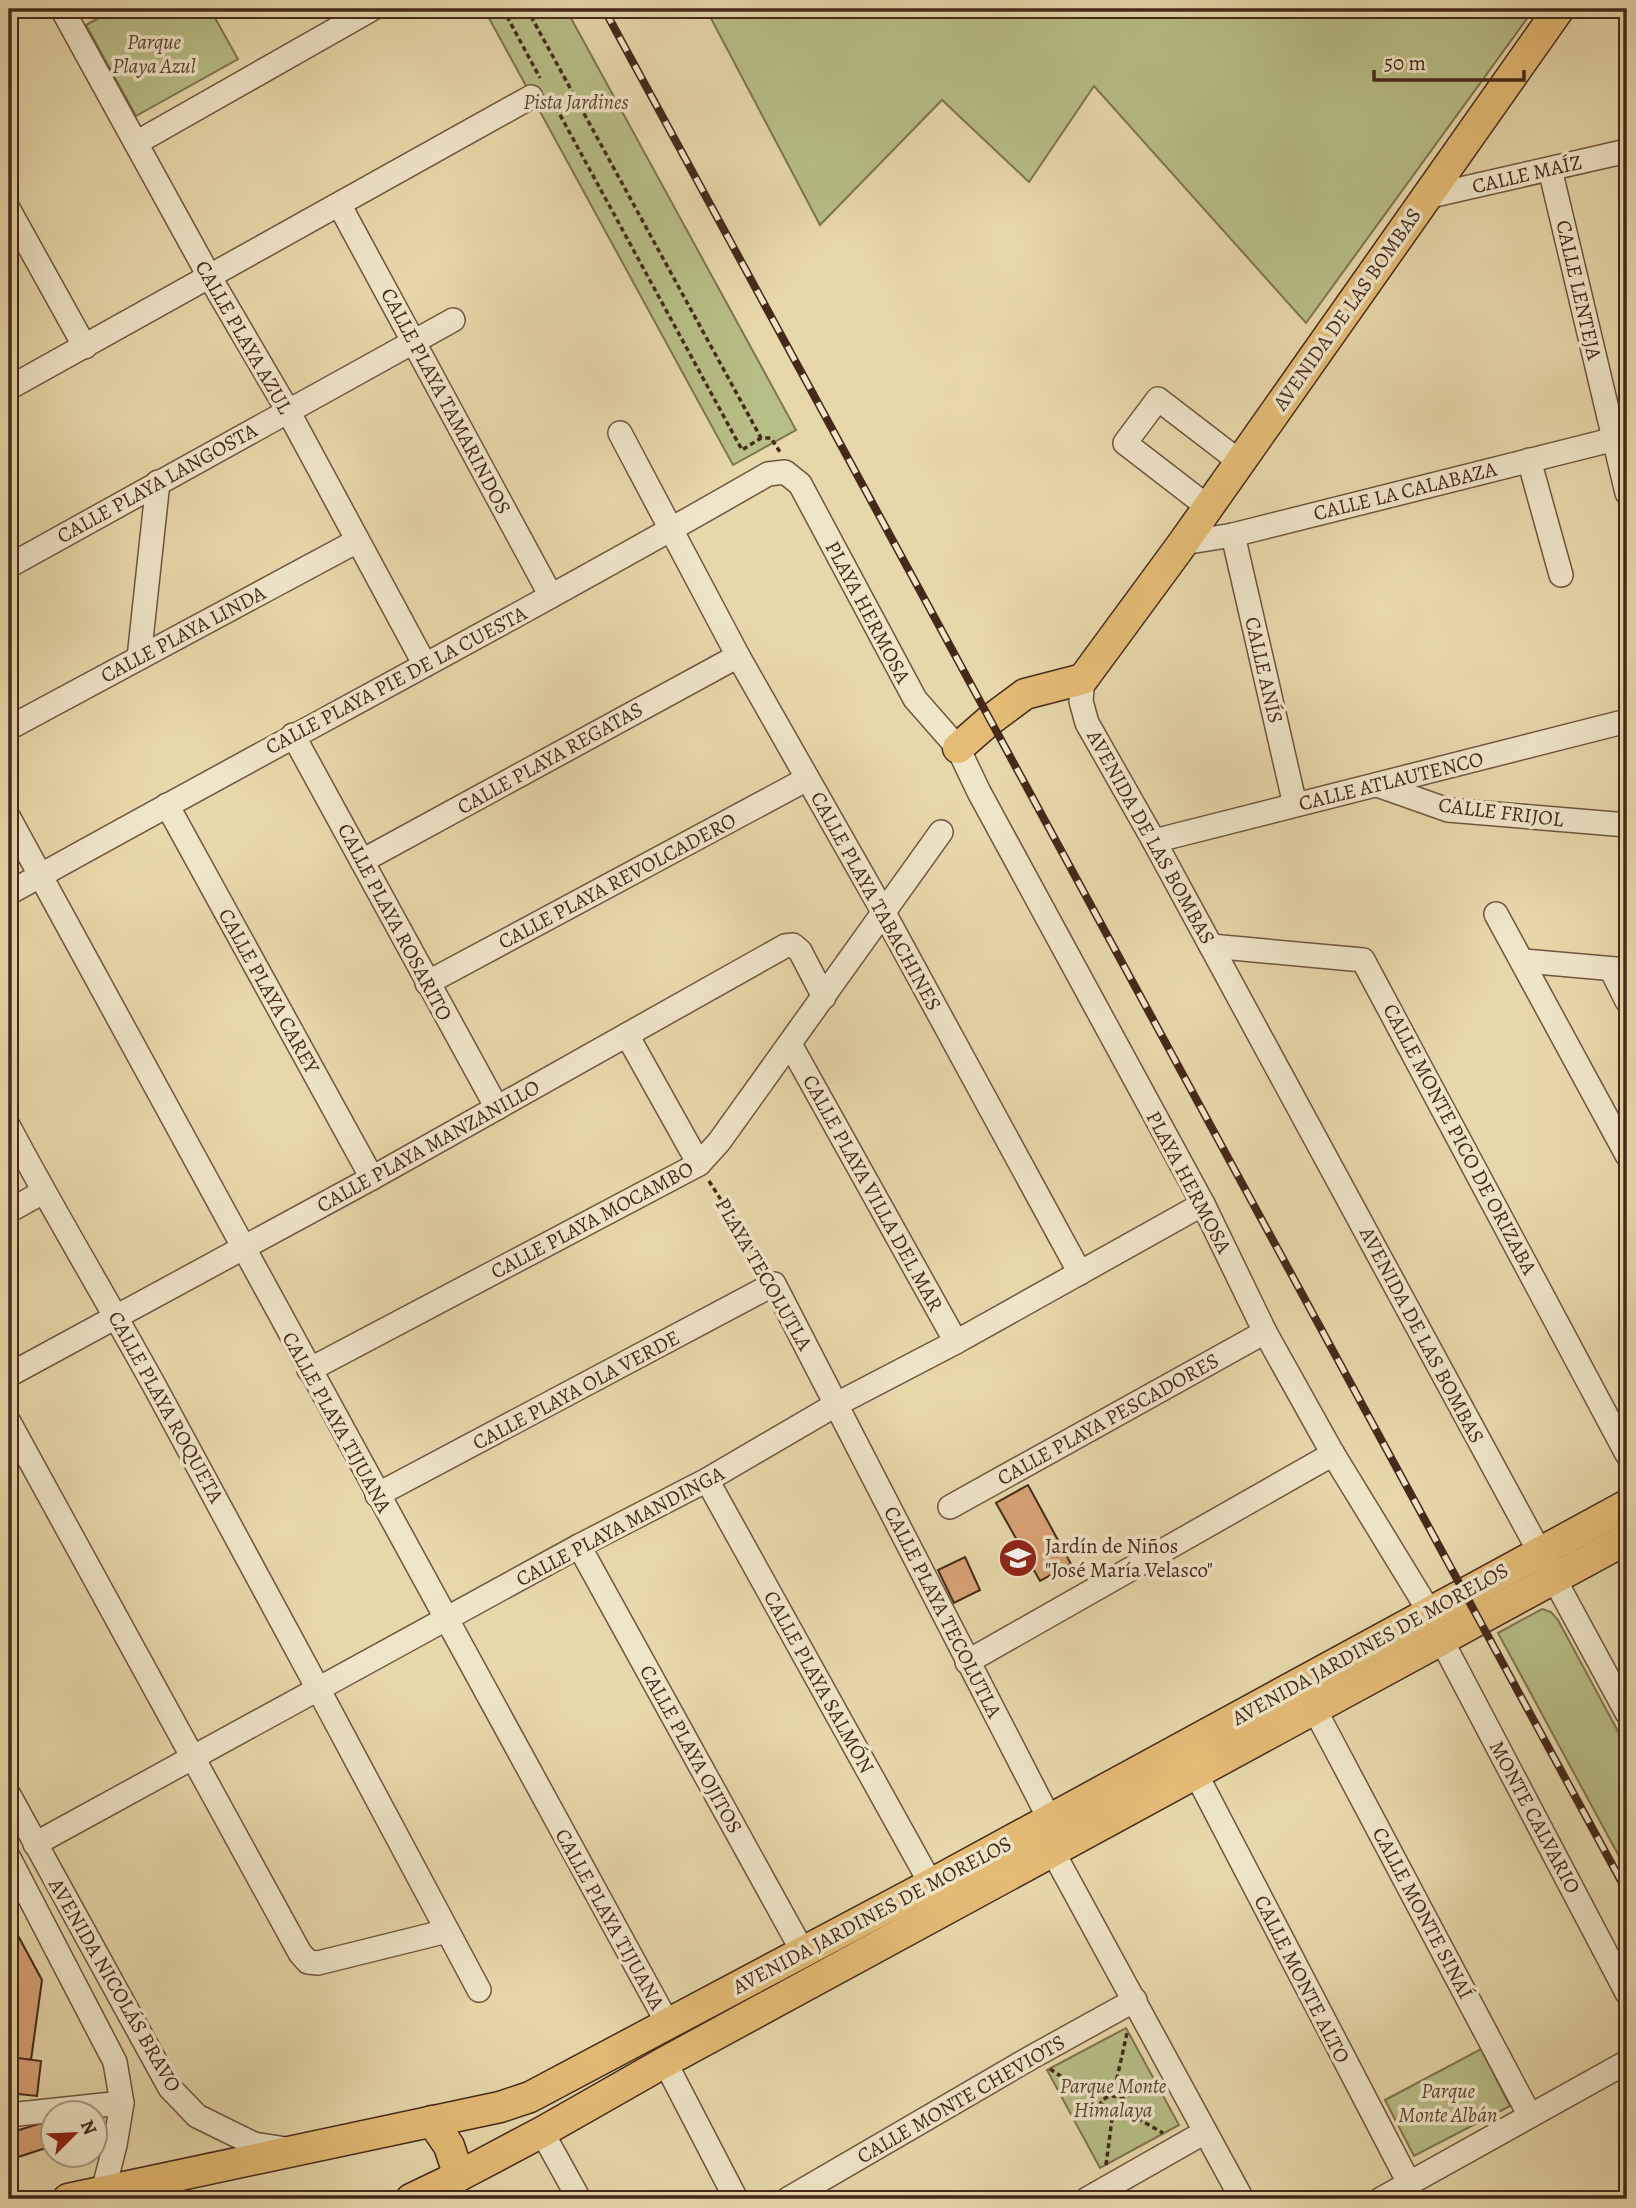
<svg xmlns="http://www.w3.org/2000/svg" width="1636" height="2208" font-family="Alegreya,serif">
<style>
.green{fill:#b8be87;stroke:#7e7451;stroke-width:2}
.building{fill:#d9a377;stroke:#45291b;stroke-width:2}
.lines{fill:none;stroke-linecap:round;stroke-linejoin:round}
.minor-casing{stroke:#6e553f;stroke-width:26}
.major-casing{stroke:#45291b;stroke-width:33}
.path{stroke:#45291b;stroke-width:3.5;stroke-dasharray:5 3.5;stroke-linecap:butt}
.minor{stroke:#efe6c8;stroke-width:23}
.major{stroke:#e4bc76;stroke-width:30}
.rail-casing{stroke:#45291b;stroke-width:8}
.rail{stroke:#efe6c8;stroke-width:5;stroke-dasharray:16;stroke-linecap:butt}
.labels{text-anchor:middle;stroke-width:7;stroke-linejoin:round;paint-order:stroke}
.park-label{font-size:21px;font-style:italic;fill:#5c4731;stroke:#efe6c8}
.street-label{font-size:21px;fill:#45291b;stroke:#efe6c8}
.poi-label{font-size:21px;fill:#45291b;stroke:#efe6c8;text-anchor:start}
</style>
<rect width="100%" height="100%" fill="#e7d8ab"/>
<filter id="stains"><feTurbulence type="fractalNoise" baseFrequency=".00286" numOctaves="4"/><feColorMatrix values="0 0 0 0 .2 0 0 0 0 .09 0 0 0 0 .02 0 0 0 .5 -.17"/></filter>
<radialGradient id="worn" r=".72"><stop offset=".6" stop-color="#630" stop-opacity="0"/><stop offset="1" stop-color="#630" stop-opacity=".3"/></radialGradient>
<g class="green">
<path d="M115 9H210L238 59 136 116 86 25Z"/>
<path d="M484 9H566L796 430 733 465Z"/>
<path d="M706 9H1534L1306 323 1094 86 1029 182 942 100 820 225Z"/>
<path d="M1542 1609 1551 1612 1558 1620 1627 1748V1871L1498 1633Z"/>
<path d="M1126 2028 1179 2125 1100 2168 1047 2070Z"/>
<path d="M1481 2049 1510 2106 1414 2156 1385 2100Z"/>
</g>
<g class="building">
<path d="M1028 1485 1071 1564 1040 1581 996 1503Z"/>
<path d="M965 1557 980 1590 954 1603 938 1570Z"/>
<path d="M9 1919 42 1980 31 2060 9 2057Z"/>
<path d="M9 2057 41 2061 37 2096 9 2093Z"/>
<path d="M52 2120V2146L9 2160V2133Z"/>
</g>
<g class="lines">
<g class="minor-casing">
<g id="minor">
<path d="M62 9 209 276 288 411 425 665"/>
<path d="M136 143 372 9"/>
<path d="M1550 169 1627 493"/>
<path d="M1426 197 1627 151"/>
<path d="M340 206 551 596"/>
<path d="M9 210 85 347"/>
<path d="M9 388 531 97"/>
<path d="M620 433 738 656 884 913 1080 1273"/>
<path d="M1529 460 1561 575"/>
<path d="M1208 507 1125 443 1158 399 1240 462"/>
<path d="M1233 535 1295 805"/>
<path d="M1183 543 1233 535 1627 436"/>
<path d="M9 566 453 320"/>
<path d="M139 658 158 482"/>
<path d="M1083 679 1081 701 1087 723 1154 841 1627 1713"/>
<path d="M9 728 357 541"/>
<path d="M293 735 497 1108"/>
<path d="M1377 785 1448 810 1627 825"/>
<path d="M167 805 372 1178"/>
<path d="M9 818 668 2024"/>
<path d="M1154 841 1627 721"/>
<path d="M362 861 738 656"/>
<path d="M9 893C261 752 518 618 768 474L785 472 800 484 915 699 958 748 979 792 1203 1204 1265 1332 1333 1454 1429 1611"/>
<path d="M1496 914 1627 1155"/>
<path d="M1211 946 1363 960 1627 1454"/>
<path d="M1524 961 1627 970"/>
<path d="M1611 969 1627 1001"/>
<path d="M427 983 807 779"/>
<path d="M627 1035 699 1164"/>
<path d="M790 1044 956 1342"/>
<path d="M9 1127C55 1214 106 1298 154 1385 264 1586 371 1788 479 1990"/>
<path d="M9 1211 43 1192"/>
<path d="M309 1370 699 1164 719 1142 941 832"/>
<path d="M9 1375 372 1178 785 946 793 945 800 951 824 997"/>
<path d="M9 1422 300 1953 308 1962 318 1963 447 1931"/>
<path d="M707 1480 931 1884"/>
<path d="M377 1495 774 1284 1050 1820"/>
<path d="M950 1507 1265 1332"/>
<path d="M579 1546 803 1952"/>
<path d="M1442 1641 1627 1993"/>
<path d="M967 1662 1333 1454"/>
<path d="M1315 1710 1530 2116"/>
<path d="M1196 1774 1409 2183"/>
<path d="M9 1795 170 2088 197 2116 254 2144 286 2149"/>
<path d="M35 1844 579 1546 707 1480 837 1404 956 1342 1203 1204"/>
<path d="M1053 1852 1242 2199"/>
<path d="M9 1858 115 2062 122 2103 115 2145 101 2199"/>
<path d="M665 2062 736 2199"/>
<path d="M9 2115 122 2103"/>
<path d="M542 2132 579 2199"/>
<path d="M788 2199 1032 2057 1135 2000"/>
<path d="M1087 2199 1205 2132"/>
<path d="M1381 2199 1627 2062"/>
</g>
</g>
<g class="major-casing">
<g id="major">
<path d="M958 748 990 720 1025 694 1083 679 1183 543 1559 9"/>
<path d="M432 2121 449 2146 459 2176"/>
<path d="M68 2199 500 2107 530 2097 931 1884 1627 1505"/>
<path d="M411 2199 459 2176 542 2132 665 2062 1627 1539"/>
</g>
</g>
<g class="path">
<path d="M503 9 540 78"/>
<path d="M527 9 761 438"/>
<path d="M552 100 742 450 761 438H771L780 452"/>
<path d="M709 1181 763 1266"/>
<path d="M1050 2069 1101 2103"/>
<circle cx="1112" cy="2107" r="11"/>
<path d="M1113 2096 1127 2033"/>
<path d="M1120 2099 1157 2084"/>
<path d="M1123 2110 1163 2133"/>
<path d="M1106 2165 1112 2119"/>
</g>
<use href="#minor" class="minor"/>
<use href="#major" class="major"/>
<g class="rail-casing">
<path id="rail" d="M604 9 1627 1892"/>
</g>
<use href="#rail" class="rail"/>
</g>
<defs>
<g id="school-disc" transform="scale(2.0125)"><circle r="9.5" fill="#8f2418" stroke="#efe6c8"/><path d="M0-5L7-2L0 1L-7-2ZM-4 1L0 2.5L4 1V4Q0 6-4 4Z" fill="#fff"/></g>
</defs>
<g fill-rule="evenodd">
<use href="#school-disc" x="1018" y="1558"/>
</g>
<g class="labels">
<g class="park-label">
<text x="154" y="49">Parque<tspan x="154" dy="24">Playa Azul</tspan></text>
<text x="576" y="109">Pista Jardines</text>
<text x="1113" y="2093">Parque Monte<tspan x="1113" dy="24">Himalaya</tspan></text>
<text x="1448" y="2098">Parque<tspan x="1448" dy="24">Monte Albán</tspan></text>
</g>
<g class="street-label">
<text transform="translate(1527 174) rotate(-13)" y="7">CALLE MAÍZ</text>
<text transform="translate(1579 290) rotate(77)" y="7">CALLE LENTEJA</text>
<text transform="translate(1347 309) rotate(-55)" y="7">AVENIDA DE LAS BOMBAS</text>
<text transform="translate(244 337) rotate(60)" y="7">CALLE PLAYA AZUL</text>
<text transform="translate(446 401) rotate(62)" y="7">CALLE PLAYA TAMARINDOS</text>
<text transform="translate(157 483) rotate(-29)" y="7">CALLE PLAYA LANGOSTA</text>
<text transform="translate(1405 491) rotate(-14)" y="7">CALLE LA CALABAZA</text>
<text transform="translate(868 612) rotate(62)" y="7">PLAYA HERMOSA</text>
<text transform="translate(183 634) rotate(-28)" y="7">CALLE PLAYA LINDA</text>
<text transform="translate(1264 670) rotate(77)" y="7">CALLE ANÍS</text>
<text transform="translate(396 680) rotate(-28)" y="7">CALLE PLAYA PIE DE LA CUESTA</text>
<text transform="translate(550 758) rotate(-29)" y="7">CALLE PLAYA REGATAS</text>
<text transform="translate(1391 781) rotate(-14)" y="7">CALLE ATLAUTENCO</text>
<text transform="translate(1501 812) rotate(7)" y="7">CALLE FRIJOL</text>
<text transform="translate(1151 837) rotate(61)" y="7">AVENIDA DE LAS BOMBAS</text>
<text transform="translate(617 881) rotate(-28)" y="7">CALLE PLAYA REVOLCADERO</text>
<text transform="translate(876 901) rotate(61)" y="7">CALLE PLAYA TABACHINES</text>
<text transform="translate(395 922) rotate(62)" y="7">CALLE PLAYA ROSARITO</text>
<text transform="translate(269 991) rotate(61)" y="7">CALLE PLAYA CAREY</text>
<text transform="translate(1460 1139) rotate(62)" y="7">CALLE MONTE PICO DE ORIZABA</text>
<text transform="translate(428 1146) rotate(-29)" y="7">CALLE PLAYA MANZANILLO</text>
<text transform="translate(1189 1182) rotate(62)" y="7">PLAYA HERMOSA</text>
<text transform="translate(873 1193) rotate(61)" y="7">CALLE PLAYA VILLA DEL MAR</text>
<text transform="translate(592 1220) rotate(-28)" y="7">CALLE PLAYA MOCAMBO</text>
<text transform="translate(764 1274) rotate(60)" y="7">PLAYA TECOLUTLA</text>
<text transform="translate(1422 1335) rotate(62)" y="7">AVENIDA DE LAS BOMBAS</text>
<text transform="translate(576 1390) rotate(-28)" y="7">CALLE PLAYA OLA VERDE</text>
<text transform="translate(166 1407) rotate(61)" y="7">CALLE PLAYA ROQUETA</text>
<text transform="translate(1108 1419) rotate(-29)" y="7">CALLE PLAYA PESCADORES</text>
<text transform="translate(337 1422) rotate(61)" y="7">CALLE PLAYA TIJUANA</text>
<text transform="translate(620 1526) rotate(-28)" y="7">CALLE PLAYA MANDINGA</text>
<text transform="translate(943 1612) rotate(63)" y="7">CALLE PLAYA TECOLUTLA</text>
<text transform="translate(1370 1644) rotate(-29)" y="7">AVENIDA JARDINES DE MORELOS</text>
<text transform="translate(819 1682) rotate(61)" y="7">CALLE PLAYA SALMÓN</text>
<text transform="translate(691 1749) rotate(61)" y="7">CALLE PLAYA OJITOS</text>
<text transform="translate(1535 1817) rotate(62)" y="7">MONTE CALVARIO</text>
<text transform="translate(1423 1913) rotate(62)" y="7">CALLE MONTE SINAÍ</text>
<text transform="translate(872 1915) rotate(-28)" y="7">AVENIDA JARDINES DE MORELOS</text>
<text transform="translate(610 1919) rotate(61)" y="7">CALLE PLAYA TIJUANA</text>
<text transform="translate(1302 1979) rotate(63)" y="7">CALLE MONTE ALTO</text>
<text transform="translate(115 1985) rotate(60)" y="7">AVENIDA NICOLÁS BRAVO</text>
<text transform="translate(961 2099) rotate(-30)" y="7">CALLE MONTE CHEVIOTS</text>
</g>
<g class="poi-label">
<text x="1045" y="1553">Jardín de Niños<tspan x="1045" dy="24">"José María Velasco"</tspan></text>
</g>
</g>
<rect width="1636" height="2208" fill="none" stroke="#e7d8ab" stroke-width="35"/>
<rect x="10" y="10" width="1615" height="2187" fill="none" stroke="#45291b" stroke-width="3.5"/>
<rect x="18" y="18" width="1601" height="2173" fill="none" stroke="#45291b" stroke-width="2"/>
<g transform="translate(74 2134) rotate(66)"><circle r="33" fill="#efe6c8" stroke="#ab9a83" stroke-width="2"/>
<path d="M0-5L12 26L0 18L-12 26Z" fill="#8f2418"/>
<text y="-10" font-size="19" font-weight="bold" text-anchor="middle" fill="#45291b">N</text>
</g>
<path d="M1374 70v10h150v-10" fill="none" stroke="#45291b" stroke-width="3.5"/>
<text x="1384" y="70" font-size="21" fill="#45291b" stroke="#efe6c8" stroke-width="5" paint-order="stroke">50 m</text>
<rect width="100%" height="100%" filter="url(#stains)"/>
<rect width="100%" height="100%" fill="url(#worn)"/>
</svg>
